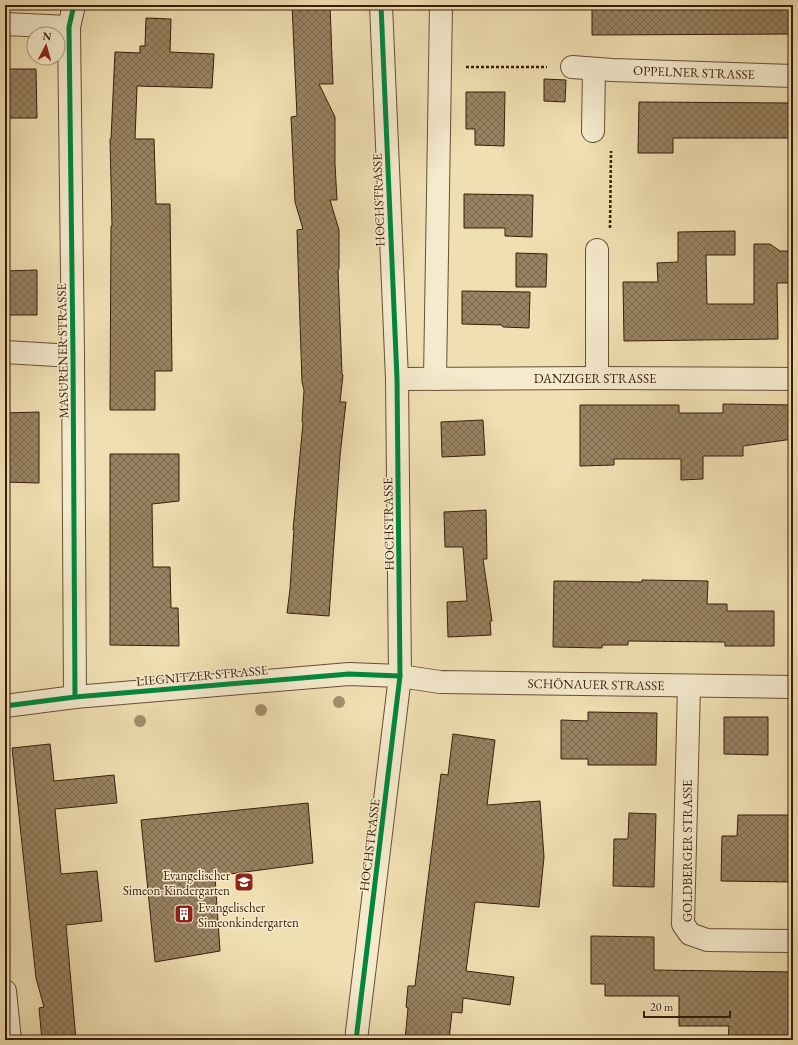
<svg xmlns="http://www.w3.org/2000/svg" width="798" height="1045" font-family="'EB Garamond',serif">
<style>
.building{fill:url(#building-cross-hatch);stroke:#381d09}
.lines{fill:none;stroke-linecap:round;stroke-linejoin:round}
.minor-casing{stroke:#664e33;stroke-width:24}
.path{stroke:#381d09;stroke-width:2.5;stroke-dasharray:3 2;stroke-linecap:butt}
.minor{stroke:#f5eacd;stroke-width:22}
.cycleway-casing{stroke:#f5eacd;stroke-width:8}
.cycleway{stroke:#00873e;stroke-width:5}
.tree{fill:#a48f6c}
.labels{text-anchor:middle;stroke-width:3;stroke-linejoin:round;paint-order:stroke}
.street-label{font-size:13px;fill:#381d09;stroke:#f5eacd}
.poi-label{font-size:13px;fill:#381d09;stroke:#f5eacd;text-anchor:end}
</style>
<defs>
<pattern id="building-cross-hatch" width="8" height="8" patternUnits="userSpaceOnUse"><rect width="8" height="8" fill="#988261"/><path d="M0 0l8 8M0 8l8-8" fill="none" stroke="#7d6a4e"/></pattern>
</defs>
<rect width="100%" height="100%" fill="#f0dfb2"/>
<filter id="stains"><feTurbulence type="fractalNoise" baseFrequency=".005" numOctaves="4"/><feColorMatrix values="0 0 0 0 .2 0 0 0 0 .09 0 0 0 0 .02 0 0 0 .5 -.17"/></filter>
<radialGradient id="worn" r=".72"><stop offset=".6" stop-color="#630" stop-opacity="0"/><stop offset="1" stop-color="#630" stop-opacity=".3"/></radialGradient>
<g class="building">
<path d="M292 5H330L333 84H319L335 117V164L337 200H330L339 230V269L338 270 342 374 343 375 340 402H346L340 456 329 616 287 613 290 589 294 529 293 530 303 423 302 422 304 390 302 382 297 230 303 229 295 202 291 117 297 116Z"/>
<path d="M592 5H793V34L592 35Z"/>
<path d="M146 18 171 19 170 52 214 54 212 88 137 86 135 139H154L156 204H170L172 371H155V410H110L111 226H112L110 139H111L115 52 140 53V46H145Z"/>
<path d="M5 69H36L37 118H5Z"/>
<path d="M544 79 566 80 565 102 544 101Z"/>
<path d="M466 92H505L504 146 475 145V129H466Z"/>
<path d="M639 102 793 103V138H673V153H638Z"/>
<path d="M464 194 533 195 532 237 505 236V228H464Z"/>
<path d="M735 231V255H706L707 304H754V244H770L780 251H792V283H777L778 339 624 341 623 282H658L657 263 678 262V232Z"/>
<path d="M516 253 547 254 546 287H516Z"/>
<path d="M37 270V315H5V271Z"/>
<path d="M462 291 530 292 529 328 503 327 502 325 462 324Z"/>
<path d="M723 404 793 405V439L743 446V456H703V479L681 480V459H614V465L580 466V405H679V413H723Z"/>
<path d="M39 412V483L5 482V413Z"/>
<path d="M483 420 485 455 442 457 441 422Z"/>
<path d="M110 454H179V501L152 504 153 567H170L171 608H178L179 646 110 645Z"/>
<path d="M486 510 487 559H483L492 621H490L491 635 448 637 447 602 467 601 463 547H445L444 512Z"/>
<path d="M642 580 708 581 707 604H727V611H774V646H725V642L628 641V645H602V648L553 647 554 581 642 582Z"/>
<path d="M588 712 657 713 656 765H588V759H561V720L588 721Z"/>
<path d="M724 717H768V755L724 754Z"/>
<path d="M453 734 495 740 487 805 540 801 544 857 539 907 475 902 466 971 514 977 510 1005 463 998 462 1013 452 1012 449 1040H405L408 1008 406 1007 408 986H415L441 774 448 775Z"/>
<path d="M50 744 54 781 114 775 117 803 55 809 61 874 97 871 102 921 66 925 76 1040H42L39 1008 44 1007 36 978 12 748Z"/>
<path d="M308 803 313 863 215 876 220 951 155 962 141 820Z"/>
<path d="M629 813 656 814 654 887 613 886 614 839H628Z"/>
<path d="M738 815H793V882L721 881 722 836H737Z"/>
<path d="M591 936 654 937V970L793 972V1040L728 1039 729 1026H679V996H605V984H591Z"/>
</g>
<g class="lines">
<g class="minor-casing">
<g id="minor">
<path d="M74 5 69 27 73 356 75 697"/>
<path d="M5 24 69 27"/>
<path d="M572 67 612 70 793 76"/>
<path d="M593 131 594 69"/>
<path d="M597 250V378"/>
<path d="M5 352 73 356"/>
<path d="M397 379 597 378 793 379"/>
<path d="M435 379 441 5"/>
<path d="M689 686 683 924 690 934 707 940 793 941"/>
<path d="M5 706 75 697 349 674 400 676 440 682 793 687"/>
<path d="M5 991 10 1040"/>
<path d="M356 1040 400 676 397 379 381 5"/>
</g>
</g>
<g class="path">
<path d="M466 67H547"/>
<path d="M610 228 611 151"/>
</g>
<use href="#minor" class="minor"/>
<g class="cycleway-casing">
<g id="cycleway">
<path d="M74 5 69 27 73 356 75 697"/>
<path d="M5 706 75 697 349 674 400 676"/>
<path d="M356 1040 400 676 397 379 381 5"/>
</g>
</g>
<use href="#cycleway" class="cycleway"/>
</g>
<g class="tree">
<circle cx="339" cy="702" r="6"/>
<circle cx="261" cy="710" r="6"/>
<circle cx="140" cy="721" r="6"/>
</g>
<defs>
<g id="school-square" transform="scale(1)"><rect x="-9" y="-9" width="18" height="18" rx="4" fill="#8f2418" stroke="#f5eacd"/><path d="M0-5L7-2L0 1L-7-2ZM-4 1L0 2.5L4 1V4Q0 6-4 4Z" fill="#fff"/></g>
<g id="building-square" transform="scale(1)"><rect x="-9" y="-9" width="18" height="18" rx="4" fill="#8f2418" stroke="#f5eacd"/><path d="M-4-6H4V6H1V3H-1V6H-4ZM-2.5-4.3h1.7v1.8h-1.7ZM.8-4.3h1.7v1.8H.8ZM-2.5-1h1.7V.8h-1.7ZM.8-1h1.7V.8H.8Z" fill="#fff"/></g>
</defs>
<g fill-rule="evenodd">
<use href="#school-square" x="244" y="882"/>
<use href="#building-square" x="184" y="914"/>
</g>
<g class="labels">
<g class="street-label">
<text transform="translate(694 72) rotate(2)" y="5">OPPELNER STRASSE</text>
<text transform="translate(378 200) rotate(-92)" y="5">HOCHSTRASSE</text>
<text transform="translate(62 351) rotate(-91)" y="5">MASURENER STRASSE</text>
<text x="595" y="383">DANZIGER STRASSE</text>
<text transform="translate(388 524) rotate(-91)" y="5">HOCHSTRASSE</text>
<text transform="translate(202 675) rotate(-5)" y="5">LIEGNITZER STRASSE</text>
<text transform="translate(596 684) rotate(1)" y="5">SCHÖNAUER STRASSE</text>
<text transform="translate(369 845) rotate(-83)" y="5">HOCHSTRASSE</text>
<text transform="translate(687 851) rotate(-90)" y="5">GOLDBERGER STRASSE</text>
</g>
<g class="poi-label">
<text x="230" y="880">Evangelischer<tspan x="230" dy="15">Simeon-Kindergarten</tspan></text>
<text x="198" y="912" text-anchor="start">Evangelischer<tspan x="198" dy="15">Simeonkindergarten</tspan></text>
</g>
</g>
<rect width="798" height="1045" fill="none" stroke="#f0dfb2" stroke-width="20"/>
<rect x="6" y="6" width="786" height="1033" fill="none" stroke="#381d09" stroke-width="2"/>
<rect x="10" y="10" width="778" height="1025" fill="none" stroke="#381d09"/>
<g transform="translate(46 46) rotate(6)"><circle r="19" fill="#f5eacd" stroke="#a9987f"/>
<path d="M0-3L7 15L0 10L-7 15Z" fill="#8f2418"/>
<text y="-6" font-size="11" font-weight="bold" text-anchor="middle" fill="#381d09">N</text>
</g>
<path d="M644 1011v6h86v-6" fill="none" stroke="#381d09" stroke-width="2"/>
<text x="650" y="1011" font-size="12" fill="#381d09" stroke="#f5eacd" stroke-width="3" paint-order="stroke">20 m</text>
<rect width="100%" height="100%" filter="url(#stains)"/>
<rect width="100%" height="100%" fill="url(#worn)"/>
</svg>
